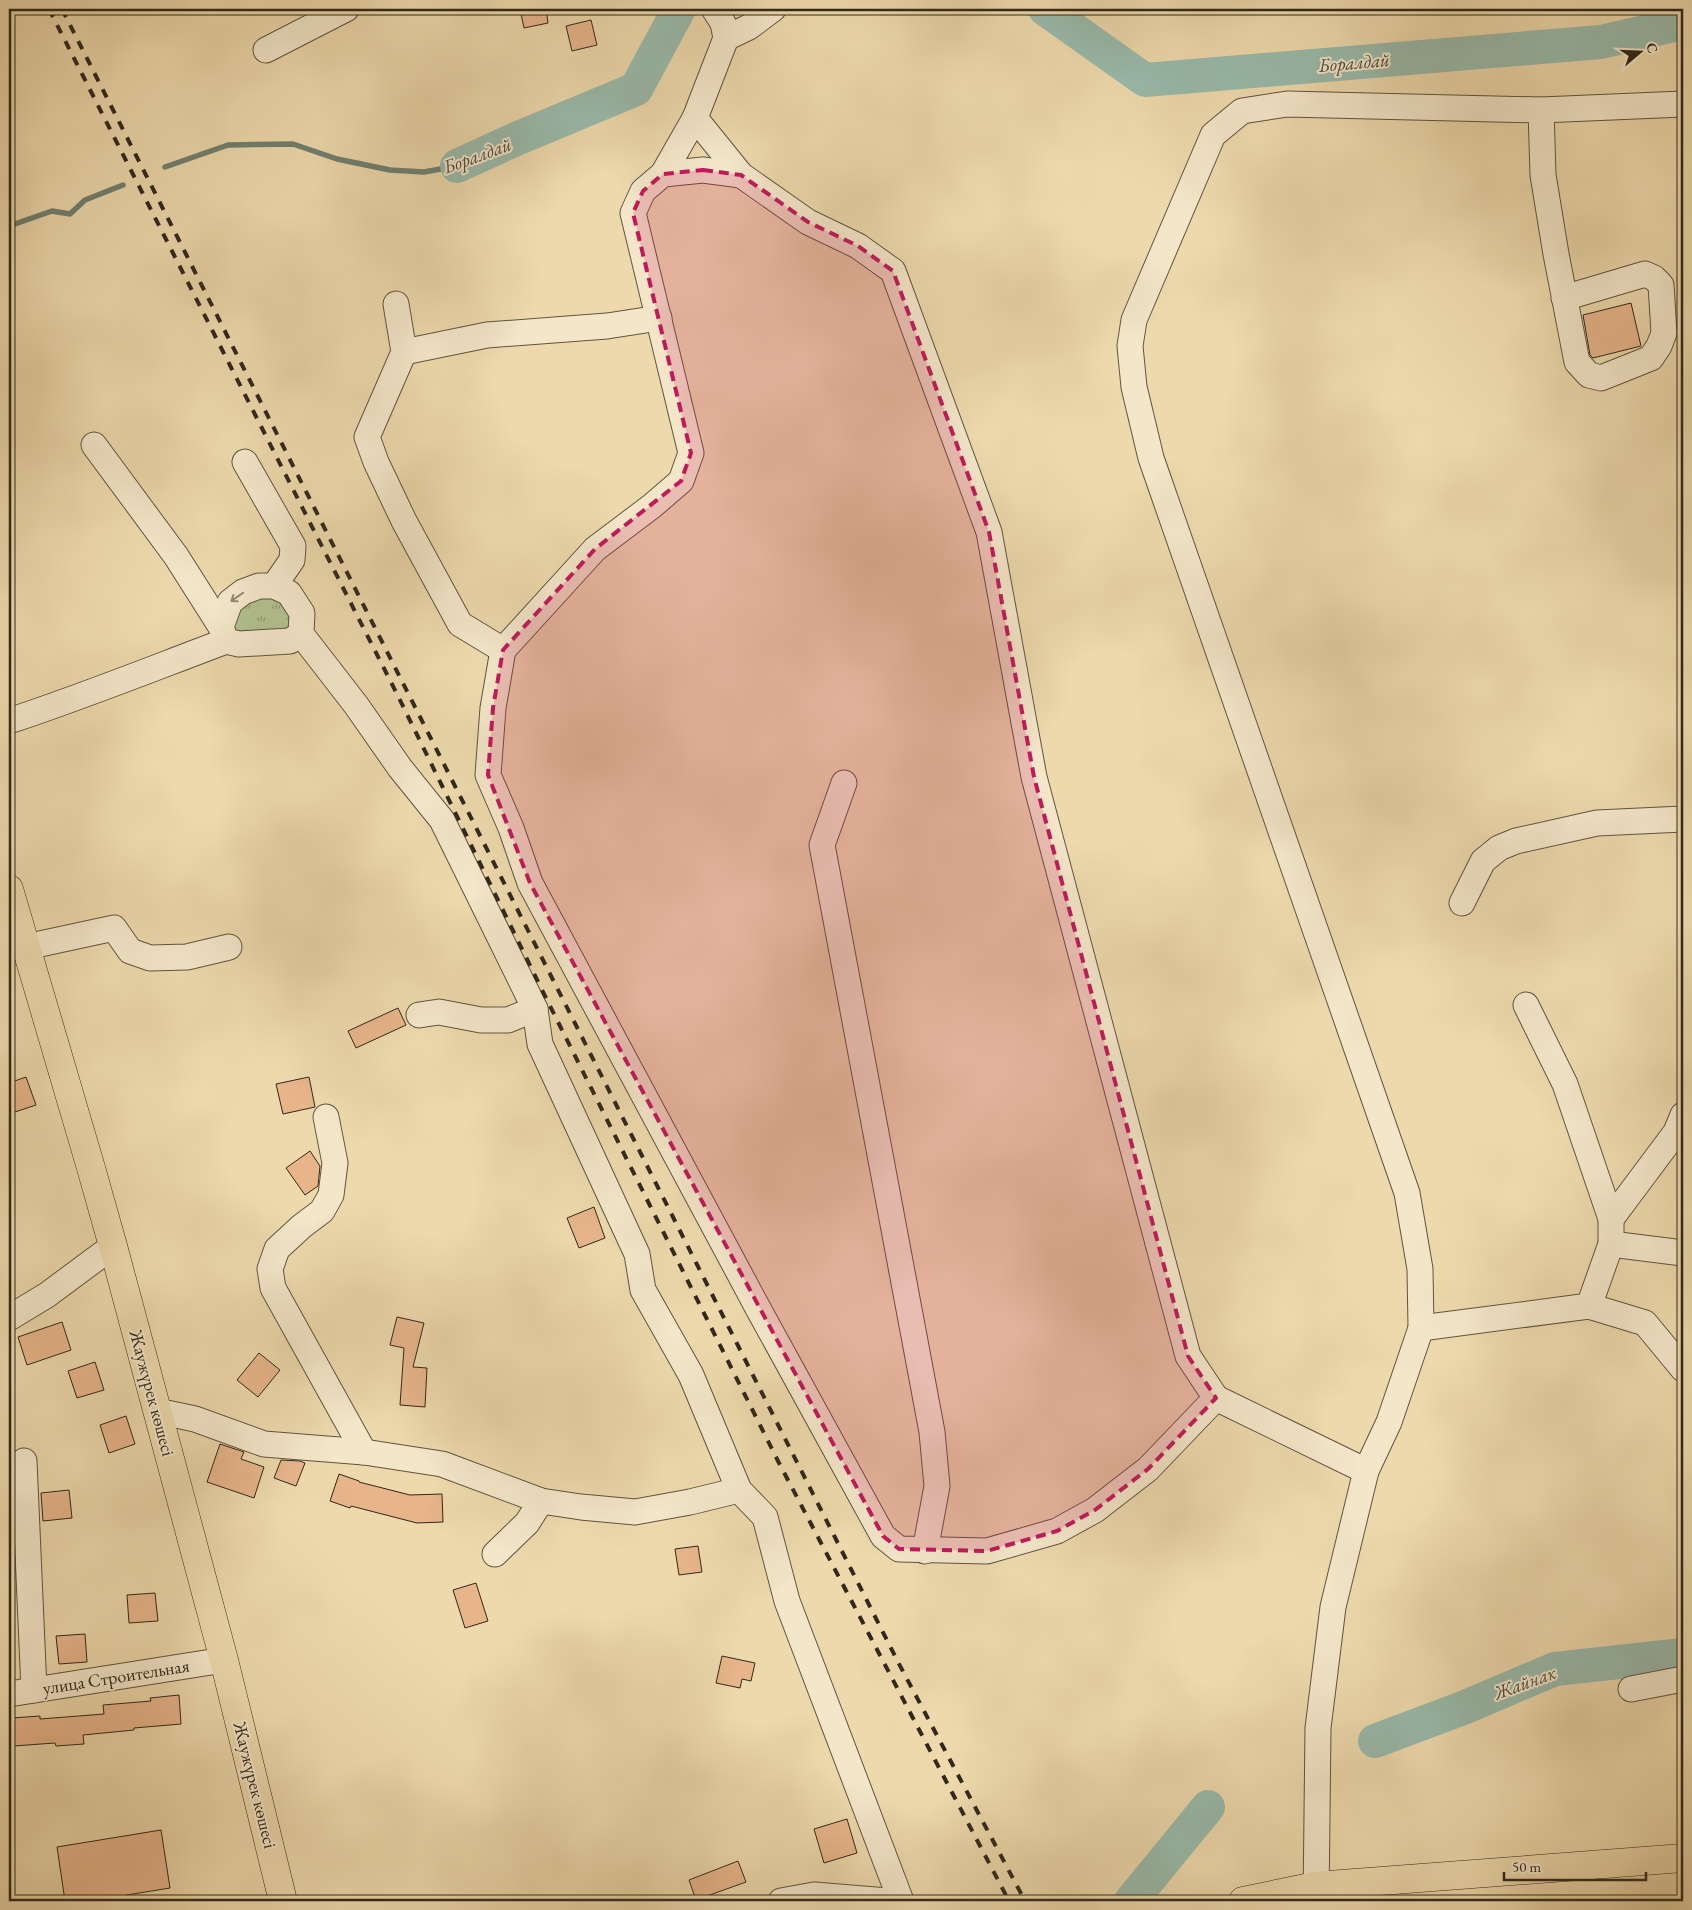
<svg xmlns="http://www.w3.org/2000/svg" width="1692" height="1910" font-family="'EB Garamond',serif">
<style>
.grass{fill:url(#grass-tufts);stroke:#717456}
.lines{fill:none;stroke-linecap:round;stroke-linejoin:round}
.stream{stroke:#6f8072;stroke-width:5.5}
.river{stroke:#99baab;stroke-width:34}
.building{fill:#e8b58b;stroke:#30281c}
.minor-casing{stroke:#5f5440;stroke-width:27}
.major-casing{stroke:#30281c;stroke-width:29}
.minor{stroke:#f3e6c9;stroke-width:25}
.major{stroke:#edd9ac;stroke-width:28}
.rail{stroke:#30281c;stroke-width:4;stroke-dasharray:9 9;stroke-linecap:butt}
.oneway{stroke:#928772}
.marked{fill:#c2185b;fill-opacity:0.2;stroke:#c2185b;stroke-width:4;stroke-dasharray:10 6;stroke-linejoin:round}
.labels{text-anchor:middle;stroke-width:4;stroke-linejoin:round;paint-order:stroke}
.street-label{font-size:18px;fill:#30281c;stroke:#f3e6c9}
.water-label{font-size:19px;font-style:italic;fill:#4a4c40;stroke:#f3e6c9}
</style>
<defs>
<pattern id="grass-tufts" width="24" height="20" patternUnits="userSpaceOnUse" patternTransform="scale(1.25)"><rect width="24" height="20" fill="#b2c08f"/><path d="M3 7l-1-3M5 7V3M7 7l1-3M15 17l-1-3M17 17v-4M19 17l1-3" fill="none" stroke="#919c74"/></pattern>
</defs>
<rect width="100%" height="100%" fill="#edd9ac"/>
<filter id="stains"><feTurbulence type="fractalNoise" baseFrequency=".004" numOctaves="4"/><feColorMatrix values="0 0 0 0 .2 0 0 0 0 .09 0 0 0 0 .02 0 0 0 .5 -.17"/></filter>
<radialGradient id="worn" r=".72"><stop offset=".6" stop-color="#630" stop-opacity="0"/><stop offset="1" stop-color="#630" stop-opacity=".3"/></radialGradient>
<path class="grass" d="M269 592 296 611 287 635 242 637 232 627C242 603 245 601 269 592Z"/>
<g class="lines">
<g class="stream">
<path d="M165 167 228 145 293 144 337 159 390 170 424 172 457 166"/>
<path d="M9 226 52 211 70 214 85 200 123 185"/>
</g>
<g class="river">
<path d="M1045 9 1145 80 1601 42 1683 23"/>
<path d="M457 166 516 139 636 89 679 9"/>
<path d="M1375 1741 1463 1708 1555 1669 1683 1655"/>
<path d="M1131 1901 1208 1807"/>
</g>
</g>
<g class="building">
<path d="M520 9H546L548 23 524 28Z"/>
<path d="M591 20 597 45 572 51 566 26Z"/>
<path d="M1631 303 1641 346 1593 358 1590 355 1583 315Z"/>
<path d="M398 1008 406 1025 356 1048 348 1031Z"/>
<path d="M26 1077 36 1105 9 1114V1083Z"/>
<path d="M309 1077 315 1107 283 1114 276 1084Z"/>
<path d="M310 1151 320 1166 318 1186 305 1195 286 1168Z"/>
<path d="M594 1207 605 1238 579 1248 567 1218Z"/>
<path d="M397 1317 424 1323 413 1367 427 1368 425 1407 400 1405 404 1348 390 1345Z"/>
<path d="M62 1322 71 1350 27 1365 18 1337Z"/>
<path d="M259 1353 280 1370 258 1397 237 1380Z"/>
<path d="M95 1362 104 1390 77 1398 68 1371Z"/>
<path d="M126 1416 135 1444 109 1453 100 1425Z"/>
<path d="M220 1444 244 1452 241 1459 264 1467 254 1498 207 1482Z"/>
<path d="M281 1460 300 1461 305 1463 296 1486 274 1478Z"/>
<path d="M339 1474 359 1481V1482L410 1495 442 1494 443 1522 417 1523 351 1506 350 1508 330 1501Z"/>
<path d="M69 1490 72 1518 43 1521 41 1493Z"/>
<path d="M698 1546 702 1572 679 1575 675 1549Z"/>
<path d="M476 1583 488 1621 465 1628 453 1590Z"/>
<path d="M155 1593 158 1621 129 1623 127 1595Z"/>
<path d="M85 1634 87 1662 59 1664 56 1636Z"/>
<path d="M722 1656 755 1663 751 1681 742 1679 740 1688 716 1683Z"/>
<path d="M179 1695 181 1724 134 1728V1730L83 1735 84 1744 56 1746 55 1743 14 1746 12 1718 40 1716V1719L104 1714 103 1705 151 1701 150 1698Z"/>
<path d="M847 1819 857 1853 824 1863 814 1829Z"/>
<path d="M161 1830 170 1888 90 1901H65L57 1847Z"/>
<path d="M738 1861 746 1882 696 1900 689 1880Z"/>
</g>
<g class="lines">
<g class="minor-casing">
<g id="minor">
<path d="M714 9 723 23 726 38 695 118 741 175 808 222 858 246 893 271 989 532 1034 777 1188 1356 1216 1398 1366 1471"/>
<path d="M726 38 749 27 773 9"/>
<path d="M266 50 346 9"/>
<path d="M1541 110 1543 175 1556 254 1577 362 1589 375 1601 378 1651 358 1659 346 1664 333 1661 285 1654 278 1645 274 1564 298"/>
<path d="M663 174 695 118"/>
<path d="M741 175 703 170 663 174 643 191 633 213 691 453 681 481 652 506 595 549 503 650 493 708 488 775 511 828 530 883 760 1312 883 1536 899 1549 987 1551 1057 1531 1095 1510 1148 1469 1216 1398"/>
<path d="M396 304 404 352 367 437 376 462 404 521 460 624 503 650"/>
<path d="M404 352 487 335 607 326 659 318"/>
<path d="M94 445 176 556 221 627"/>
<path d="M245 462 293 546 292 560 274 586"/>
<path d="M301 634 290 641 239 644 226 641 221 627 230 602 243 592 259 586H274L289 593 302 613 301 634 356 705 400 768 442 820 535 1009 540 1044 637 1254 643 1290 691 1375 739 1490 765 1517 787 1601 901 1901"/>
<path d="M9 721C82 697 154 668 226 641"/>
<path d="M844 783 822 845 932 1432 937 1486 925 1551"/>
<path d="M1462 903 1483 861 1499 848 1516 841 1597 823 1683 819"/>
<path d="M26 947 114 928 130 951 150 958 187 957 229 947"/>
<path d="M1526 1005 1565 1084 1611 1219V1244L1589 1306"/>
<path d="M419 1015 439 1012 481 1020H508L535 1009"/>
<path d="M326 1117 335 1163 331 1195 322 1211 302 1226 277 1249 270 1269 273 1288 364 1452"/>
<path d="M1611 1219 1676 1132 1683 1115"/>
<path d="M1611 1244 1683 1253"/>
<path d="M9 1318 47 1295 113 1246"/>
<path d="M1421 1328 1589 1306 1645 1323 1683 1369"/>
<path d="M157 1411 195 1419 264 1444 364 1452 442 1464 541 1501 581 1507 635 1512 690 1502 739 1490"/>
<path d="M24 1461 34 1690"/>
<path d="M495 1554 527 1523 541 1501"/>
<path d="M1631 1689 1683 1679"/>
<path d="M9 1694 224 1660"/>
<path d="M781 1901 814 1895 888 1901"/>
<path d="M1316 1901 1318 1728 1333 1607 1366 1471 1389 1422 1421 1328 1420 1269 1407 1193 1151 458 1134 387 1130 346 1134 320 1213 135 1242 111 1287 104 1541 110 1683 104"/>
</g>
</g>
<g class="major-casing">
<g id="major">
<path d="M9 889 91 1168 113 1246 224 1660 283 1901"/>
<path d="M1243 1901 1315 1886 1683 1858"/>
</g>
</g>
<use href="#minor" class="minor"/>
<use href="#major" class="major"/>
<g class="rail">
<path d="M49 9 398 696 548 1002 778 1461 1009 1901"/>
<path d="M62 9 898 1662 1025 1901"/>
</g>
</g>
<defs><path id="oneway-shaft" d="M-6 0H5M1.5-3L5.5 0L1.5 3" fill="none" stroke-width="1.6" stroke-linecap="round" stroke-linejoin="round" transform="scale(1.25)"/></defs>
<use class="oneway" href="#oneway-shaft" transform="translate(237 597) rotate(145)"/>
<path class="marked" d="M703 170 741 175 808 222 858 246 893 271 989 532 1034 777 1188 1356 1216 1398 1148 1469 1095 1510 1057 1531 987 1551 899 1549 883 1536 530 883 488 775 493 708 503 650 595 549 681 481 691 453 633 213 643 191 663 174Z"/>
<g class="labels">
<g class="street-label">
<text transform="translate(152 1393) rotate(75)" y="6">Жаужүрек көшесі</text>
<text transform="translate(116 1677) rotate(-9)" y="6">улица Строительная</text>
<text transform="translate(255 1785) rotate(76)" y="6">Жаужүрек көшесі</text>
</g>
<g class="water-label">
<text transform="translate(1354 62) rotate(-5)" y="7">Боралдай</text>
<text transform="translate(477 155) rotate(-20)" y="7">Боралдай</text>
<text transform="translate(1525 1682) rotate(-20)" y="7">Жайнак</text>
</g>
</g>
<rect width="1692" height="1910" fill="none" stroke="#edd9ac" stroke-width="30"/>
<rect x="10" y="10" width="1672" height="1890" fill="none" stroke="#30281c" stroke-width="2.5"/>
<rect x="15" y="15" width="1662" height="1880" fill="none" stroke="#30281c"/>
<g transform="translate(1640 52) rotate(71)" stroke="#f3e6c9" stroke-width="4" paint-order="stroke">
<path d="M0-4L9 19L0 12L-9 19Z" fill="#30281c"/>
<text y="-8" font-size="14" font-weight="bold" text-anchor="middle" fill="#30281c">С</text>
</g>
<path d="M1504 1872v8h142v-8" fill="none" stroke="#30281c" stroke-width="2.5"/>
<text x="1512" y="1872" font-size="15" fill="#30281c" stroke="#f3e6c9" stroke-width="4" paint-order="stroke">50 m</text>
<rect width="100%" height="100%" filter="url(#stains)"/>
<rect width="100%" height="100%" fill="url(#worn)"/>
</svg>
